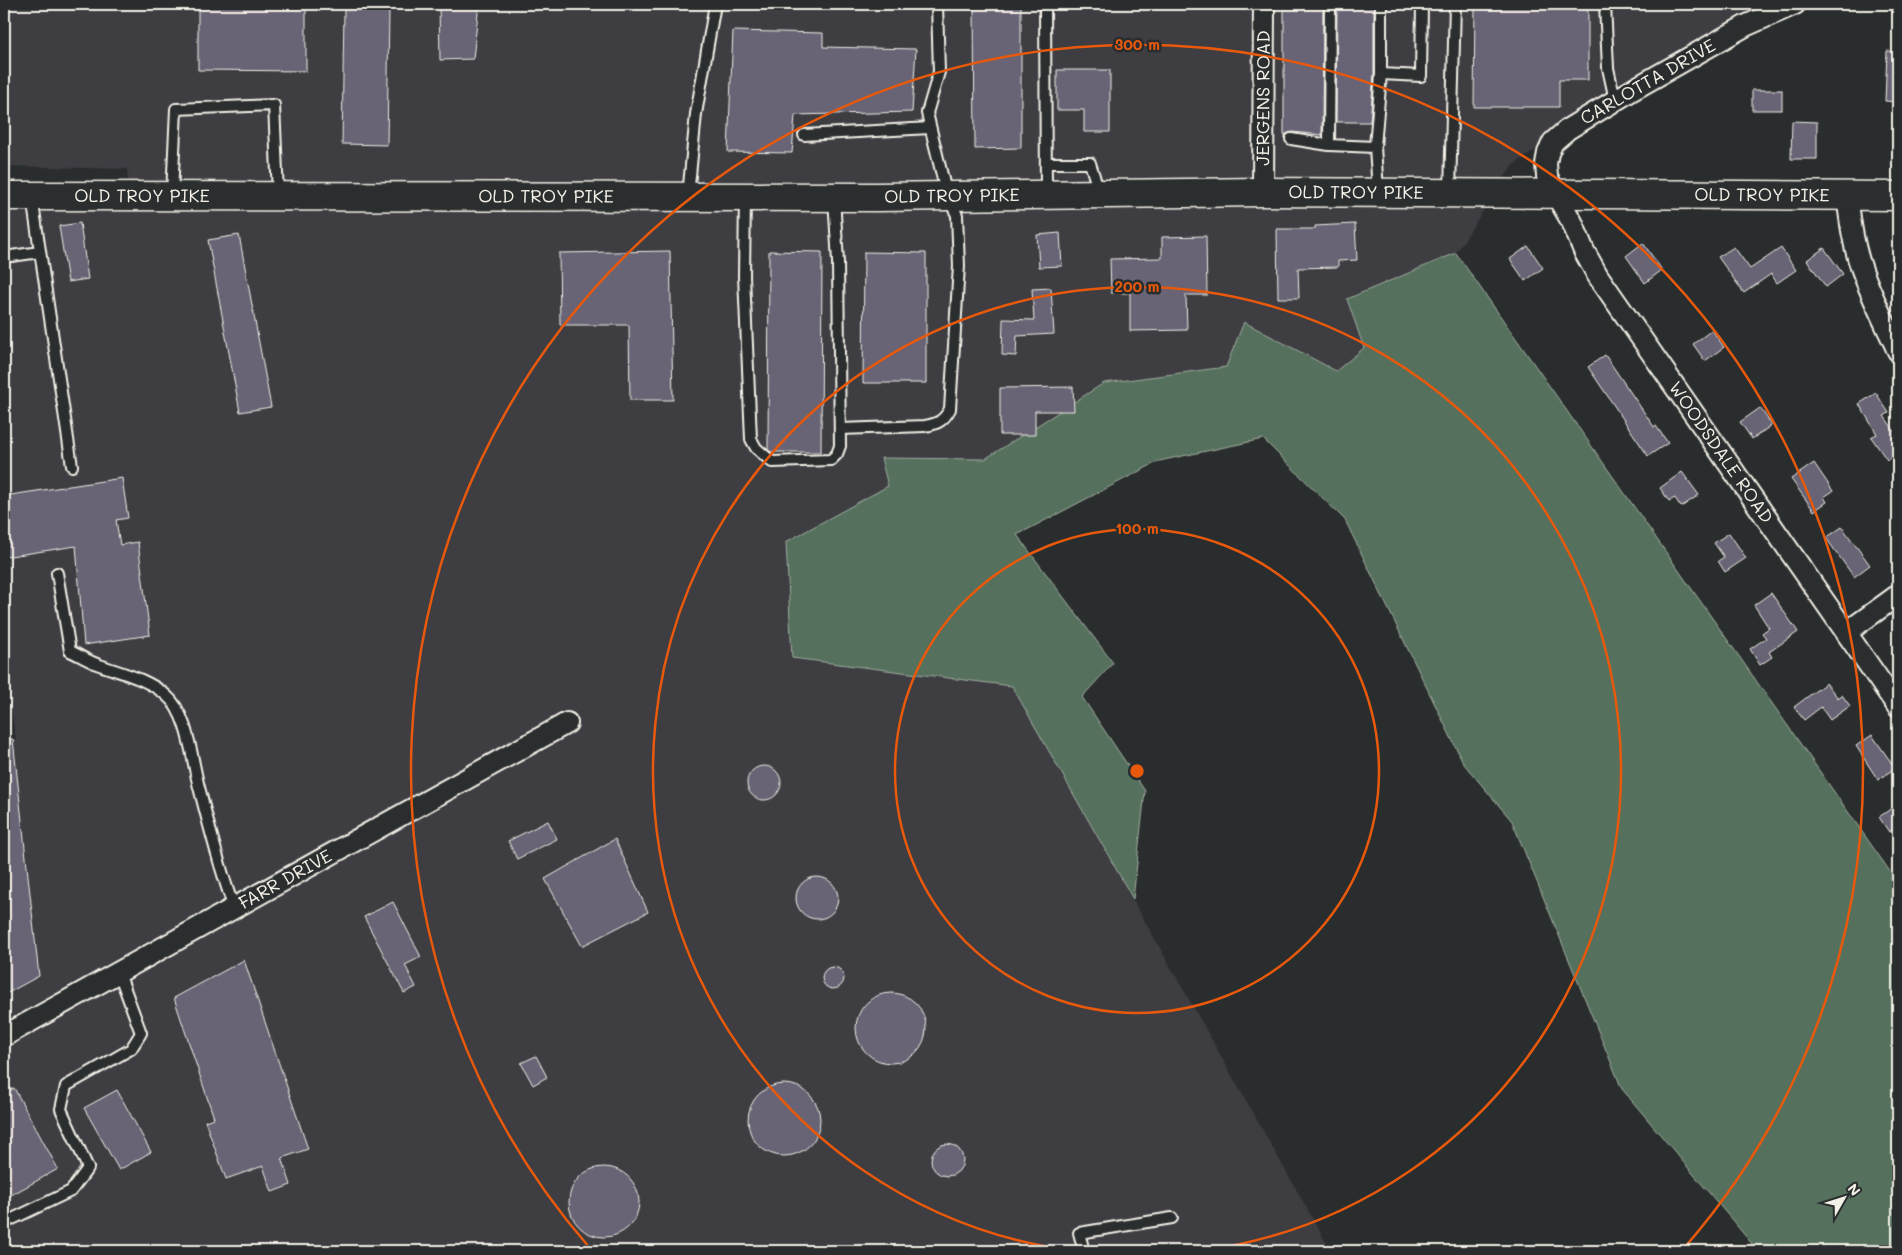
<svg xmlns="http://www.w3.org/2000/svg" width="1902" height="1255" font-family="Mali,sans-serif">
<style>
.built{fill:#3c3d43}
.green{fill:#556f5d;stroke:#a4b0a2}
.building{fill:#676375;stroke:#f4f1e8}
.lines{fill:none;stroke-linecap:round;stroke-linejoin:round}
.lane-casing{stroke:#f4f1e8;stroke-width:14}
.street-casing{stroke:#f4f1e8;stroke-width:24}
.primary-casing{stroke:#f4f1e8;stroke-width:31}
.lane{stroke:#2a2d2e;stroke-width:10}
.street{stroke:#2a2d2e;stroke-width:20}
.primary{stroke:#2a2d2e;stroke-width:28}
.ring{fill:none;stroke:#e8590c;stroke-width:2.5}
.labels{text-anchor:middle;stroke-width:5;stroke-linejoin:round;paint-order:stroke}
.street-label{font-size:18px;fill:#f4f1e8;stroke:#2a2d2e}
.centre{fill:#e8590c;stroke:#2a2d2e;stroke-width:2.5}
.ring-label{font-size:15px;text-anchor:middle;font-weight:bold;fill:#e8590c;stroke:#2a2d2e;stroke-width:5;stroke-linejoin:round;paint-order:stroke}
</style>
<rect width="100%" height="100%" fill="#2a2d2e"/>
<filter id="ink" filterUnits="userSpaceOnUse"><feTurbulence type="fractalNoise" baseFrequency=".02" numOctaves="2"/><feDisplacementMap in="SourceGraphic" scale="10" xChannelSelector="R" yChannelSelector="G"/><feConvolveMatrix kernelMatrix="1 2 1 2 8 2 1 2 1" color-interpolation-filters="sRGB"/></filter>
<g filter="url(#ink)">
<path class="built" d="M4 4H1761L1736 16 1512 166 1456 253 1347 299 1364 348 1336 371 1245 322 1226 367 1104 383 985 459 881 458 888 486 786 542 792 658 1012 686 1331 1251H4V740L16 739 4 672V196H130L127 169 4 166Z"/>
<path class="green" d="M1456 253 1898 883V1251H1758L1622 1089 1512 821 1464 764 1345 520 1263 439 1159 461 1017 535 1113 663 1082 697 1145 791 1133 899 1012 686 792 658 786 542 888 486 881 458 985 459 1104 383 1226 367 1244 322 1336 371 1364 348 1347 299Z"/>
<g class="building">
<path d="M198 4H306V71L198 70Z"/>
<path d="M439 4H479L473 59 440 60Z"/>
<path d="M974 4H1021V148L975 149Z"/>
<path d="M1284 4H1323L1322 135 1292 132 1284 135Z"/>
<path d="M1337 4H1374V74L1370 122H1336Z"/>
<path d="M1475 4H1588V80H1559V107H1474Z"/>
<path d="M344 9 389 10 387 145 342 144Z"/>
<path d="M733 31 823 33V47L916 49 912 112 795 115 792 153 728 152Z"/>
<path d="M1887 51 1898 52V102L1885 101Z"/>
<path d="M1057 70H1110V132H1084V110H1057Z"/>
<rect x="1752" y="90" width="30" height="20"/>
<path d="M1792 121 1817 122V159H1791Z"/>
<path d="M80 223 88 279 68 282 59 226Z"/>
<path d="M1355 224 1357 260 1338 261V267L1298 268 1299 298H1278L1277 229H1315V226Z"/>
<path d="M1060 233 1062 266 1039 267 1037 235Z"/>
<path d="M239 235 271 407 240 412 208 240Z"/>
<path d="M1206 236 1207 295H1186L1187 330 1130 331V293H1111L1110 259 1162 258V237Z"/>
<path d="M1643 243 1662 270 1645 283 1626 256Z"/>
<path d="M1528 246 1543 268 1525 281 1510 259Z"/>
<path d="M1734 247 1750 269 1781 248 1796 270 1777 283 1771 274 1744 293 1718 257Z"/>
<path d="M1824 248 1843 274 1826 287 1807 260Z"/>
<path d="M670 251 673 400H630L629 325H560L559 253Z"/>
<path d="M769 251 822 252 821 452H771L768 450Z"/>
<path d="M864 252 926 253V383H863Z"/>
<path d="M1051 288 1054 334 1017 336 1016 356 1002 355 1003 319 1034 320 1032 289Z"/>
<path d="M1712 330 1724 347 1705 361 1693 344Z"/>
<path d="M1605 355 1654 427 1656 426 1668 443 1648 456 1588 367Z"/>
<path d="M1073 387 1074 411H1035V435H1000V388Z"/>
<path d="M1876 393 1889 413 1884 416 1898 436V453L1887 460 1871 437 1877 434 1859 404Z"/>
<path d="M1760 408 1772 425 1752 439 1740 422Z"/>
<path d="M1814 463 1833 491 1824 497 1827 502 1814 511 1791 479Z"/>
<path d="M1682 472 1699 495 1681 507 1675 498 1669 501 1660 488Z"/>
<path d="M122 478 128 518 116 520 120 545 138 542 150 635 84 645 76 546 4 557V496Z"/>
<path d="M1842 527 1870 565 1854 577 1826 538Z"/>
<path d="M1729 533 1746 558 1725 572 1718 561 1724 557 1714 543Z"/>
<path d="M1771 593 1798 632 1769 652 1772 657 1760 665 1750 649 1766 638 1762 633 1769 628 1754 605Z"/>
<path d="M1826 683 1838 698 1842 695 1850 706 1830 720 1821 707 1804 720 1794 707Z"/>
<path d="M1872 735 1895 768 1878 780 1856 746Z"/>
<path d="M13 739 39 976 4 995V740Z"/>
<circle cx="764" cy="783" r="17"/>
<path d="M1898 804V825L1889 832 1879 817Z"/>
<path d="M548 821 557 839 517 859 508 841Z"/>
<path d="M615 839 648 912 582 946 545 879Z"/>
<circle cx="817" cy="898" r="21"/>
<path d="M393 902 421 957 405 965 416 987 404 993 364 917Z"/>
<path d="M244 960 308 1149 282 1158 291 1185 272 1192 263 1166 226 1179 205 1121 214 1118 174 998Z"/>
<circle cx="833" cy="978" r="11"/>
<circle cx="891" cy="1028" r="35"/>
<path d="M536 1056 547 1077 533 1085 521 1063Z"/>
<circle cx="784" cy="1120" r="36"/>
<path d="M14 1088 58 1169 4 1199V1094Z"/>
<path d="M117 1090 151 1152 119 1170 84 1108Z"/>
<circle cx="947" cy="1160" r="16"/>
<circle cx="604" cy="1202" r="35"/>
</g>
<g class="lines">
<g class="lane-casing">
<g id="lane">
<path d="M1045 4 1046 194"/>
<path d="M1330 4 1329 145 1375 147 1378 191"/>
<path d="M1381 4V74L1421 76 1422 4"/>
<path d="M1605 4 1608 68 1615 100"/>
<path d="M804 135 930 128"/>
<path d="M1291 139 1329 145"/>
<path d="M1375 147 1381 74"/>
<path d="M1046 163H1090L1099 192"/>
<path d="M1450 191 1455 4"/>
<path d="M172 195 176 109 274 105 278 195"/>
<path d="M688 196 696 114 715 4"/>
<path d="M32 197 72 466"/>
<path d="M745 197 744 276 751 439 756 448 772 462 831 460 837 454 840 446 838 262 834 198"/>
<path d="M4 257 40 252"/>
<path d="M840 429 925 426C938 424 944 420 950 409L959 266 957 215 947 196 927 113 939 72 937 4"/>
<path d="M57 573 70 651C79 655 88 661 97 664 121 673 146 678 166 695 189 714 192 763 200 791 210 830 220 870 234 908"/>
<path d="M4 1223 71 1191 88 1168 61 1109 66 1086 131 1049 141 1033 119 973"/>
<path d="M1084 1251 1079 1233 1172 1218"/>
</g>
</g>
<g class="street-casing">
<g id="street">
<path id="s1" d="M1795 4 1745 26 1634 89 1568 129 1553 142 1548 153 1546 164 1547 176 1555 193 1572 222 1584 251 1598 276 1898 707"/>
<path id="s2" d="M1263 192 1264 4"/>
<path d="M1847 195C1850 219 1853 244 1861 267 1871 296 1885 323 1898 351"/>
<path d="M1847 632 1898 595"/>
<path id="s3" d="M4 1036 567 723"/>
</g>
</g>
<g class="primary-casing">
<g id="primary">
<path id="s4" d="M4 196 878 197 1263 192 1898 196"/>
</g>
</g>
<use href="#lane" class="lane"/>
<use href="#street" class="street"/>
<use href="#primary" class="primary"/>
</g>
</g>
<g class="ring">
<circle cx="1137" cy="771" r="242"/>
<path d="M1074 1251A484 484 0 1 1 1200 1251"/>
<path d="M589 1247A726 726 0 1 1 1685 1247"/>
</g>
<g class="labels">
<g class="street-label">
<text transform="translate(1648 82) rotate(-30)" y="6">CARLOTTA DRIVE</text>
<text dy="6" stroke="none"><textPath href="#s2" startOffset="94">JERGENS ROAD</textPath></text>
<text dy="6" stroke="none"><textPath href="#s4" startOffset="1352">OLD TROY PIKE</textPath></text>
<text dy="6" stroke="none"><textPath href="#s4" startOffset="1758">OLD TROY PIKE</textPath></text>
<text dy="6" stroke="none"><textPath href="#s4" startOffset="138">OLD TROY PIKE</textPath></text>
<text dy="6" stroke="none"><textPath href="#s4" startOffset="542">OLD TROY PIKE</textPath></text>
<text dy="6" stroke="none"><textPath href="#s4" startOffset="948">OLD TROY PIKE</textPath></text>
<text dy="6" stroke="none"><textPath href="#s1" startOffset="642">WOODSDALE ROAD</textPath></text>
<text dy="6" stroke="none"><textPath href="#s3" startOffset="322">FARR DRIVE</textPath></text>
</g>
</g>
<circle cx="1137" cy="771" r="8" class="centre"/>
<g class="ring-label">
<text x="1137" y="50">300 m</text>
<text x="1137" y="292">200 m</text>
<text x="1137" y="534">100 m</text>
</g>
<rect width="1902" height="1255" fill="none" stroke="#2a2d2e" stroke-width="20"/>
<rect x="10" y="10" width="1882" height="1235" fill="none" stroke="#f4f1e8" stroke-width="2" filter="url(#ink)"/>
<g transform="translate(1844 1198) rotate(51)" stroke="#2a2d2e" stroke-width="4" paint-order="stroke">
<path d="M0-4L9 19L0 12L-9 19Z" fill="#f4f1e8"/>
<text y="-8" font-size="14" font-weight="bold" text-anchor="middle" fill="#f4f1e8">N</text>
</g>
</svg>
